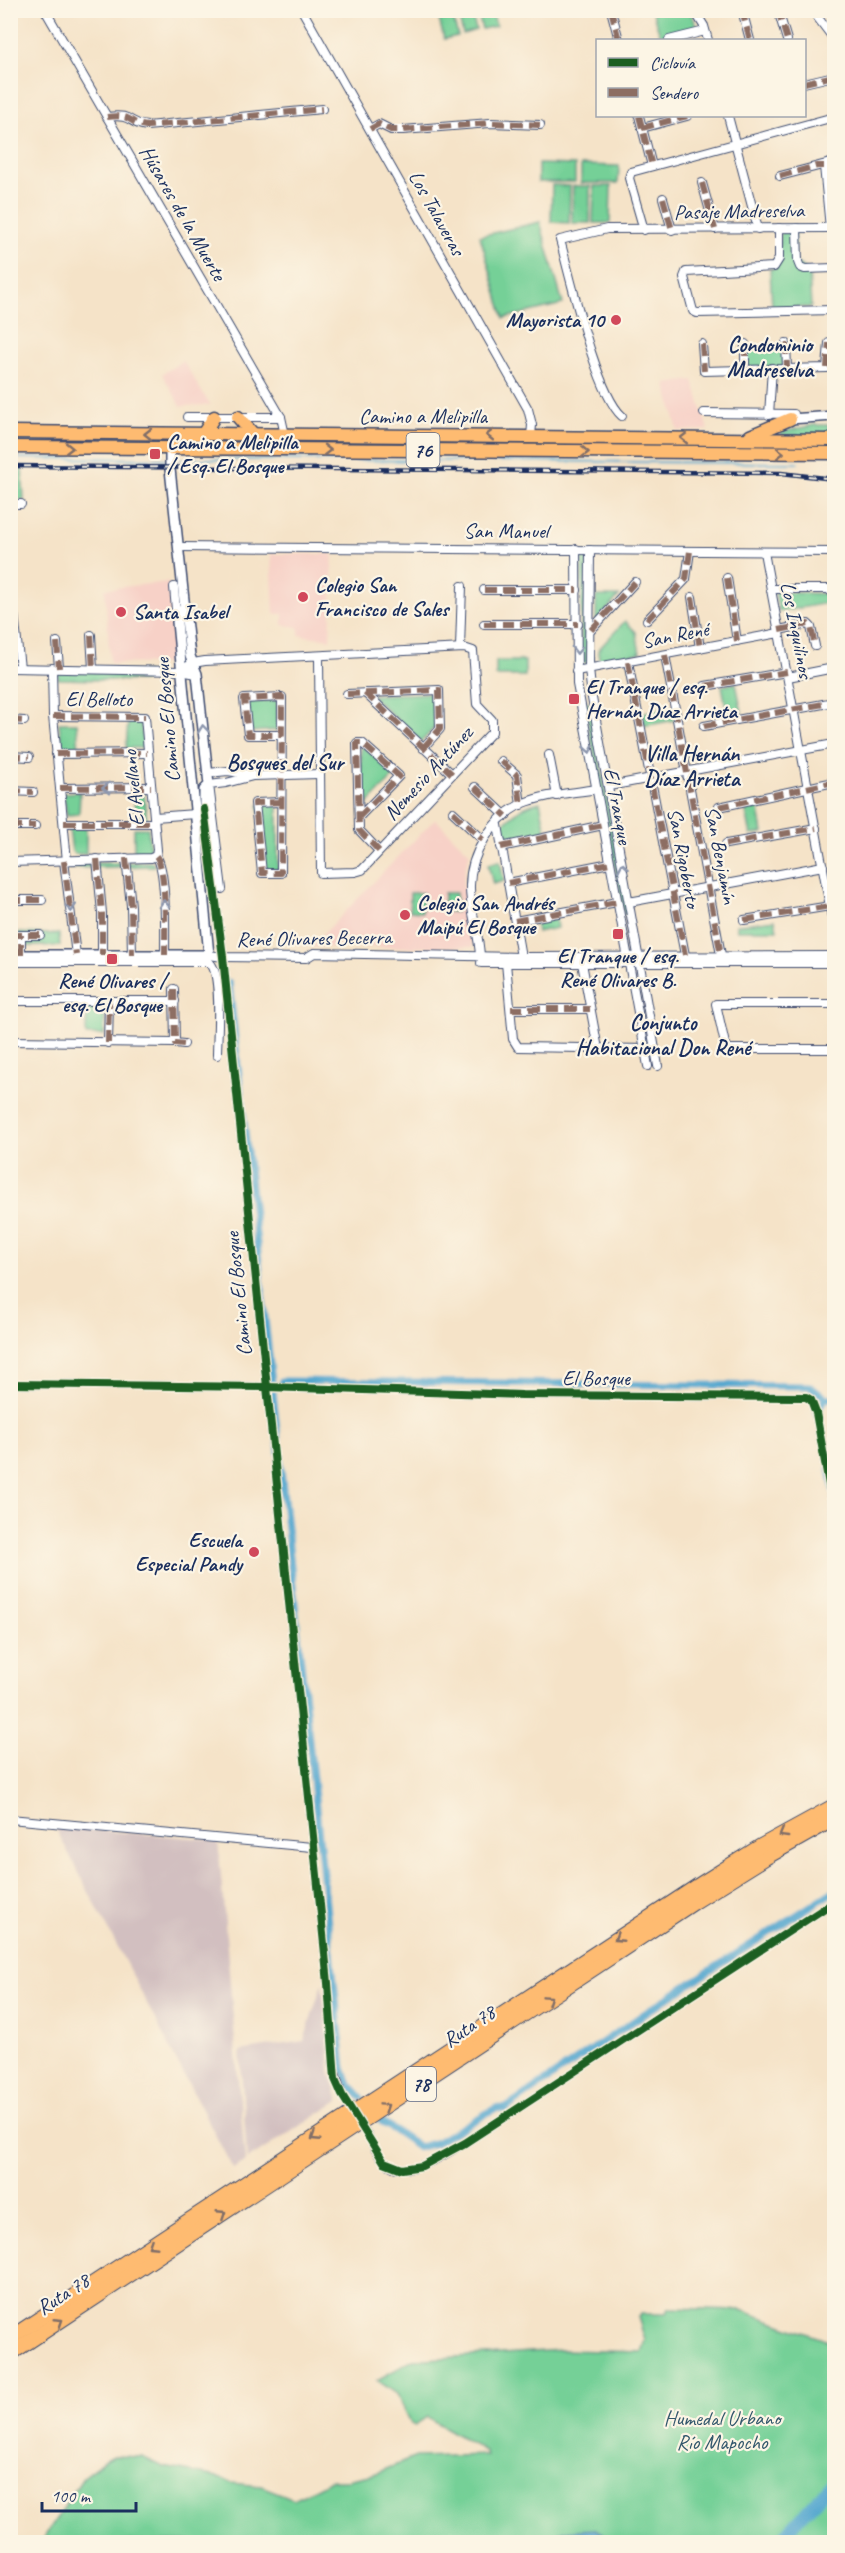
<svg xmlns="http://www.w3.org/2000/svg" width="845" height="2553" font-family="Caveat,sans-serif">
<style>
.built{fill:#f7d1c7}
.industrial{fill:#d2bfc0}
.green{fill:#75d097;stroke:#48807a;stroke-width:1.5}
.water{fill:#54a7cf;stroke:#386b96;stroke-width:1.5}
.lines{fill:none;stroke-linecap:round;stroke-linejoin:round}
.stream{stroke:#54a7cf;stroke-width:2}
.canal{stroke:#54a7cf;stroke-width:7}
.river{stroke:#54a7cf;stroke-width:12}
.minor-casing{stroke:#3c4a6e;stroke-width:10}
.tertiary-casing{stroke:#3c4a6e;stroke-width:12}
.primary-casing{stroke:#3c4a6e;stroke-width:15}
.motorway-casing{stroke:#3c4a6e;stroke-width:16}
.minor{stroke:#fff;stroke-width:8}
.tertiary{stroke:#fff;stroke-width:9}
.primary{stroke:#febb71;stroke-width:12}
.motorway{stroke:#febb71;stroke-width:14}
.rail-casing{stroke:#1b2f5e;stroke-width:4.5}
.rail{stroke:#fcf5e5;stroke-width:2;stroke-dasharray:7;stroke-linecap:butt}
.minor-bridge-casing{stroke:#3c4a6e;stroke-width:10;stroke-linecap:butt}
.minor-bridge{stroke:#fff;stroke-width:8}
.quiet{stroke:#8d6e63;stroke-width:6;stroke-dasharray:12 6;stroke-linecap:butt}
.cycleway-casing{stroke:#fcf5e5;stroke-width:11}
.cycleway{stroke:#1b5e20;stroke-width:8}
.oneway{stroke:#816e67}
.oneway2{stroke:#8d97ae}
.poi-dot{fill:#d1495b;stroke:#fcf5e5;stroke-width:2}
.labels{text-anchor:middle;stroke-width:4.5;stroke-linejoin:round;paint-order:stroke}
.shield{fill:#fcf5e5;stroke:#5e6a86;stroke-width:1.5}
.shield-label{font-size:20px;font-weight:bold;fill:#1b2f5e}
.street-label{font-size:21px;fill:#1b2f5e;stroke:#fcf5e5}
.poi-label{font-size:21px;font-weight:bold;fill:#1b2f5e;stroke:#fcf5e5;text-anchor:start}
.park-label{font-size:21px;fill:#32576c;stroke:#fcf5e5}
.neighbourhood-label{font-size:22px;font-weight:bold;fill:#1b2f5e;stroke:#fcf5e5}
</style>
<rect width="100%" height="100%" fill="#fcf5e5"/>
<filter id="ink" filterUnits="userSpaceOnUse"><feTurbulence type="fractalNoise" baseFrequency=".0167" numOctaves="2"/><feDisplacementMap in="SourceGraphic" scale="12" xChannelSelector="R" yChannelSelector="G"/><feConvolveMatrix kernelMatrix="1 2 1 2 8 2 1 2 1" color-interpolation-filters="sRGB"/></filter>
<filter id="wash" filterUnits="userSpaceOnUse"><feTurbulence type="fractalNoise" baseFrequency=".008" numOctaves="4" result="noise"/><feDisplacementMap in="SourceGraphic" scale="24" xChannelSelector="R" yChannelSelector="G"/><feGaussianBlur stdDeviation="1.35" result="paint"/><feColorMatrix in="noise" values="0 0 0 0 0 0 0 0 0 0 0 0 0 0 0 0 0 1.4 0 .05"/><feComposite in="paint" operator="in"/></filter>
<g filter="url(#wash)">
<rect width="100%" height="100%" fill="#f5e3c8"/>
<g class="built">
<path d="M183 361 210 405 181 406 162 374Z"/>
<path d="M693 380 708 430 678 431 666 384Z"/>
<path d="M271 554H333L330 639 299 635V627L283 625V614H274Z"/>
<path d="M168 582 174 661 171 664 110 663 105 589Z"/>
<path d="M435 819 470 853 465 869 463 883 473 947H311Z"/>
</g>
<g class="industrial">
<path d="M55 1827 218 1840 245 2161 233 2169Z"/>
<path d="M322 1983 330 2071 339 2101 247 2160 240 2051 304 2041Z"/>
</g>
<g class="green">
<path d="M437 11H451L458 36 444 39Z"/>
<path d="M457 11H471L476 30 463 34Z"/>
<path d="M477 11H492L496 26 482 29Z"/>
<path d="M652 11H689L698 27 661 37Z"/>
<path d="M538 164 575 165V182H538Z"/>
<path d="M581 165 619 166 618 183H581Z"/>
<path d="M552 185 570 186 569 223 551 222Z"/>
<path d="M573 186H590V223H572Z"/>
<path d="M594 186H611L610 223H593Z"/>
<path d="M540 222 563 304 504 318 480 236Z"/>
<path d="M781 231 795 233V262L809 271 811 307 772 308 770 269 776 268Z"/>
<path d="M746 350H785L786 367H746Z"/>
<path d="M814 425H834V436L780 435 782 432Z"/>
<path d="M11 468H22L24 500H11Z"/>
<path d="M582 555H588L587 663H581Z"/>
<path d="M775 592 831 594 833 602 779 612Z"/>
<path d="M596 596H619L596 622Z"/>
<path d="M625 621 636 632 640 653 599 660 598 650Z"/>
<rect x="496" y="661" width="29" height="15"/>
<path d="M58 671 147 672 146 681 58 679Z"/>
<path d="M736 683 742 713 728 716 722 686Z"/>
<path d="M435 693 436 726 421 742 371 695Z"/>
<path d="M277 700 279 730 249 732 247 702Z"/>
<path d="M589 702 629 913 624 914 584 703Z"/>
<path d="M673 707 675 720 644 726 641 713Z"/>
<path d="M128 722 141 723 143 748H126Z"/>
<path d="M59 723H77L79 752 63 751Z"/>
<path d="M361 744 395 775 362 810Z"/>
<path d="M80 792 79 814 67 815 63 793Z"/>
<path d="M135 793H144L147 821H134Z"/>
<path d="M540 802 546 831 505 841 502 825C514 813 523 806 540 802Z"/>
<path d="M278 804V870H264L259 805Z"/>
<path d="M758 804 763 833 751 835 745 807Z"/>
<path d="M69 828H86V854H76L72 851Z"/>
<path d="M134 828H148L150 850 147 853H134Z"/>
<path d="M500 861 504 881 493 884 488 864Z"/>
<path d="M153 862 154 866 69 868 68 864Z"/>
<path d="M410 893H423L422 912 410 911Z"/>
<path d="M444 893H456V912L443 911Z"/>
<path d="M555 916 557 928 537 932 535 920Z"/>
<path d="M775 920 777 930H737L736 925Z"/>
<path d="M11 933 59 934 60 946H11Z"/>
<path d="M87 1005 105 1006 104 1035H86Z"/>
<path d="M669 2308 741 2310 834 2343V2542H41L84 2476 105 2460 114 2456 142 2457 164 2467 223 2478 232 2483 261 2486 294 2499 331 2480H347L374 2474 416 2457 487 2455 485 2451 427 2417 415 2425 411 2423 397 2394 377 2380 413 2360 561 2350 641 2352 645 2340 638 2317 641 2314H667Z"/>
</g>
<path class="water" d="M595 2529 617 2542H525L564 2531Z"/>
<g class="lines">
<g class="stream">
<path d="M10 458 167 459"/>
<path d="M172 459 798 463"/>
</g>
<g class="canal">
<path d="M229 983 272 1384"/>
<path d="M282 1381 809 1386 826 1398H834"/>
<path d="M273 1393 343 2068 349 2084 361 2097"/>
<path d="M818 1416 817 1411 826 1398"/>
<path d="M830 1468 834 1491"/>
<path d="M381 2121 419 2147 435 2143 496 2108 505 2109 663 2001 834 1891"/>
</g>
<path class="river" d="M778 2542 834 2481"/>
</g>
</g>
<g filter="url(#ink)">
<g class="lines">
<g class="minor-casing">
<g id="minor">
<path d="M45 10 281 417 285 435"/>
<path d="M302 10 528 409 532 425 531 436"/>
<path d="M611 10 619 40"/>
<path d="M694 10 704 26 708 40"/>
<path d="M742 10 750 40"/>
<path d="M778 10 787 40"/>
<path d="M812 10 834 39"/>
<path d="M669 40 705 31"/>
<path d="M804 83 834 76"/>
<path d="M639 116 652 166"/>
<path d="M728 116 758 229"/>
<path d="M107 117C133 113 128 124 147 126L322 109"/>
<path d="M642 128 687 116"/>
<path d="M370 129 379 124 391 130H403L490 123 540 125"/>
<path d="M824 166 830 228"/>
<path d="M780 176 834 162"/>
<path d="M702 183 715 229"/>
<path d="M663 198 672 230"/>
<path d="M779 228V259L774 267 686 272 684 277 693 311 697 313 834 310"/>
<path d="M797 228 798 262 800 267 805 269 834 268"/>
<path d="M644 230 629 178 631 172 834 117"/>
<path d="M786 343 787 368"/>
<path d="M702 344 704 371 827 368 829 343"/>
<path d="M745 344V369"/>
<path d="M704 413 794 414"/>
<path d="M769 415 772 368"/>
<path d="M622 416C596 393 571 279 560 240L607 229 834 228"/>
<path d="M187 417H281"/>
<path d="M10 504H21"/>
<path d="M178 547 834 552"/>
<path d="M576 549 577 684 648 1066"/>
<path d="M590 550 589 669 592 698 658 1066"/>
<path d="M764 552 834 928"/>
<path d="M10 578 20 668"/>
<path d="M727 578 737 641"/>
<path d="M174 587 177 622"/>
<path d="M771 589H828L834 594"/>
<path d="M484 590H577"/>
<path d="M692 597 700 648"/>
<path d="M647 620 686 579 690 551"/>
<path d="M484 624H578"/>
<path d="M591 630 635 582"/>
<path d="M779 630 808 624 811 627 815 646"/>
<path d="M91 635 93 669"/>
<path d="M57 642 59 668"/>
<path d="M460 648 462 586"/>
<path d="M665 655 721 955"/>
<path d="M628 662 685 955"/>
<path d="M10 668 180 671 197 674"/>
<path d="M52 668 53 716 67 861"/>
<path d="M180 671 193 663 205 661 464 648 473 651 477 704 492 720V732L362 870 355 872 321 873 319 656"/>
<path d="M576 671 779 633"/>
<path d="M788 677 834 668"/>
<path d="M705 686 787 672"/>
<path d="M365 693 452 774"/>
<path d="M347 694 439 690 440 729 423 748"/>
<path d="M53 716 145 717 157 850 156 856"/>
<path d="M10 720 24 721"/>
<path d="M704 726 834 702"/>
<path d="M56 754 147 753"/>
<path d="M549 755 557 796"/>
<path d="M10 756 29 757"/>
<path d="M501 761 517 775 521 805"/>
<path d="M208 773 228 771 252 775"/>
<path d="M609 786 834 744"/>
<path d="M475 787 506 816"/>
<path d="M60 788 151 787"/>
<path d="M10 791 33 792"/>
<path d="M281 802 255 803 262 873H281L282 697 244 699 248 735H281"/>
<path d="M719 807 834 782"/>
<path d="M204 809 223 957 328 1983 334 2069 342 2095"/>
<path d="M453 812 483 840"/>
<path d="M155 817 195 814"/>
<path d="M359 817 399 776 362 743H357L359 830 379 851"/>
<path d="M64 823H154"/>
<path d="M498 825 521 957"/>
<path d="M10 826H35"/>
<path d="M726 844 816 828"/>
<path d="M501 847 603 825"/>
<path d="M156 856C167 869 165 935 165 955"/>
<path d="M126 858 131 906 132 955"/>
<path d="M97 859 102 913V955"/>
<path d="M64 861 76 955"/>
<path d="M10 862 151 858 156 856"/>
<path d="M508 883 610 863"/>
<path d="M222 889 209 785 226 783 253 776 319 774"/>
<path d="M10 900H42"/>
<path d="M629 902 823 866"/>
<path d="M744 920 830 906"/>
<path d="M515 921 617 902"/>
<path d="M10 935H40"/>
<path d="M21 955V935"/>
<path d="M209 955 223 957 306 958 314 953 521 957 834 956"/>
<path d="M480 956C479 933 470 911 470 888 469 855 493 816 524 803 546 794 574 793 596 789"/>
<path d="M10 962H209C223 972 217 1037 217 1055"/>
<path d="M481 963H834"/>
<path d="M506 963 513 1039 518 1047 647 1049"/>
<path d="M582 963 598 1049"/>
<path d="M174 989 175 1043 184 1044"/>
<path d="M10 1001H175"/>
<path d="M834 1004H716L725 1044 729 1049H834"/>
<path d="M511 1009H590"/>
<path d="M10 1041 175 1043"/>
<path d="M108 1043 109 1001"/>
<path d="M10 1384 266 1387 522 1395 806 1397 811 1400 816 1413 834 1512"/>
<path d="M10 1819 312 1847"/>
<path d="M367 2134C372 2142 377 2156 385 2162 408 2182 444 2154 465 2143L834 1902"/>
</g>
</g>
<g class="tertiary-casing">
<g id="tertiary">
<path d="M790 419 834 416"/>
<path d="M170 449V469L190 656 197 674 209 785 204 790V809L195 814"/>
<path d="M10 955H209L177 622 184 606"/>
</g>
</g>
<g class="primary-casing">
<g id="primary">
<path d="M238 417 254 435"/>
<path d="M10 432 834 440"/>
<path d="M203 434 214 417"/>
<path d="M750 436 790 419"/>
<path d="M10 447 834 453"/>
</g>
</g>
<g class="motorway-casing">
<g id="motorway">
<path d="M10 2338 702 1883 761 1846 834 1806"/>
<path d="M10 2354 696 1901 765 1858 834 1819"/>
</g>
</g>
<use href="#minor" class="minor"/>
<use href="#tertiary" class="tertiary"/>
<use href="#primary" class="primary"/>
<use href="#motorway" class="motorway"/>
<g class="rail-casing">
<path id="rail" d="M10 466 781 473 834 479"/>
</g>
<use href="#rail" class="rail"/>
<g class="minor-bridge-casing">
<path id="minor-bridge" d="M342 2095 367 2134"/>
</g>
<use href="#minor-bridge" class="minor-bridge"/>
<g class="quiet">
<path d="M611 10 619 40"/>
<path d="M742 10 750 40"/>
<path d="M778 10 787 40"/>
<path d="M804 83 834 76"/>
<path d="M639 116 652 166"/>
<path d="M107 117C133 113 128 124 147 126L322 109"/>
<path d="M642 128 687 116"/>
<path d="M370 129 379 124 391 130H403L490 123 540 125"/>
<path d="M780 176 817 166H824"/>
<path d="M702 183 715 229"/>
<path d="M663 198 672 230"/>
<path d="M786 343 787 368"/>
<path d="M702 344 704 371"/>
<path d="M745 344V369"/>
<path d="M827 368 829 343"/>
<path d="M727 578 737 641"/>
<path d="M10 586H11"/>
<path d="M484 590H577"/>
<path d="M692 597 700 648"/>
<path d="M647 620 686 579 690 551"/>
<path d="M10 624H16"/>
<path d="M484 624H578"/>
<path d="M591 630 635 582"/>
<path d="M779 630 808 624 811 627 815 646"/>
<path d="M91 635 93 669"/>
<path d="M57 642 59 668"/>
<path d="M665 655 721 955"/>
<path d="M628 662 685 955"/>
<path d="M705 686 787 672"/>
<path d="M365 693 452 774"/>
<path d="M347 694 439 690 440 729 423 748"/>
<path d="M53 716 145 717"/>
<path d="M10 720 24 721"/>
<path d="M704 726 834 702"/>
<path d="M56 754 147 753"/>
<path d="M10 756 29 757"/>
<path d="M501 761 517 775 521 805"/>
<path d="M475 787 506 816"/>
<path d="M60 788 151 787"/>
<path d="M10 791 33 792"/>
<path d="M281 802 255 803 262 873H281L282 697 244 699 248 735H281"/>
<path d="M719 807 834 782"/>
<path d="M453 812 483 840"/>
<path d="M359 817 399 776 362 743H357L359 830 379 851"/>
<path d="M64 823H154"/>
<path d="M10 826H35"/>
<path d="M726 844 816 828"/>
<path d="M501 847 603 825"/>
<path d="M156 856C167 869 165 935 165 955"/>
<path d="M126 858 131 906 132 955"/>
<path d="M97 859 102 913V955"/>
<path d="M64 861 76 955"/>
<path d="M508 883 610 863"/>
<path d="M10 900H42"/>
<path d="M744 920 830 906"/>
<path d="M515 921 617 902"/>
<path d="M10 935H40"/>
<path d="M21 955V935"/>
<path d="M174 989 175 1043 184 1044"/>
<path d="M511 1009H590"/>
<path d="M108 1043 109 1001"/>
</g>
<g class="cycleway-casing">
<g id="cycleway">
<path d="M204 809 223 957 328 1983 335 2079 342 2095 384 2162 402 2169 422 2166 465 2143 834 1902"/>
<path d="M10 1384 266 1387 522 1395 806 1397 811 1400 816 1413 834 1512"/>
</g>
</g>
<use href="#cycleway" class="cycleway"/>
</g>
<defs><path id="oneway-chevron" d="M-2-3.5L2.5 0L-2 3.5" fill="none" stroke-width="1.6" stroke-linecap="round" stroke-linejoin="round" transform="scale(1.5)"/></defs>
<g class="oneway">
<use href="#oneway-chevron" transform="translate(148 434) rotate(-180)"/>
<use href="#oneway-chevron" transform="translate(490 435) rotate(-180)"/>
<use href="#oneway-chevron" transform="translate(684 438) rotate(-179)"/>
<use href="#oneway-chevron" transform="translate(69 448) rotate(1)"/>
<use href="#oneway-chevron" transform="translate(327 450)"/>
<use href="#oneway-chevron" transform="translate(585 452) rotate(1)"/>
<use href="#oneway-chevron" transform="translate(780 453)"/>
<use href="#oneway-chevron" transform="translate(783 1834) rotate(150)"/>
<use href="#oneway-chevron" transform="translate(618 1938) rotate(147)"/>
<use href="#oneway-chevron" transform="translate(548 1999) rotate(-34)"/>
<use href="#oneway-chevron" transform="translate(385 2107) rotate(-34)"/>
<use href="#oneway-chevron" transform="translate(315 2137) rotate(147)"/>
<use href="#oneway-chevron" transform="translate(222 2214) rotate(-33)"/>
<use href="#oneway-chevron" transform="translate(152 2245) rotate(147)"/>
<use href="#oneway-chevron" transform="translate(59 2322) rotate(-33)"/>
</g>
<g class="oneway2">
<use href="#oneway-chevron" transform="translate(577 650) rotate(91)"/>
<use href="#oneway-chevron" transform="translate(203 729) rotate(-96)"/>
<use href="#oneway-chevron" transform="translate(589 749) rotate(80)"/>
<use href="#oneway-chevron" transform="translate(106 788) rotate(179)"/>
<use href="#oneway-chevron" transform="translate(623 867) rotate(-100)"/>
<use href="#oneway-chevron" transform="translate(164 904) rotate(-93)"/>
<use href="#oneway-chevron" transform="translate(71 908) rotate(84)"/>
</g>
</g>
<g class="poi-dot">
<circle cx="616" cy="320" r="6"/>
<rect x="149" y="448" width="12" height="12" rx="3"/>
<circle cx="303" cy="597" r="6"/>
<circle cx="121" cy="612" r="6"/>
<rect x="568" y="693" width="12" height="12" rx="3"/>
<circle cx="405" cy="915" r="6"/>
<rect x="612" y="928" width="12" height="12" rx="3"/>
<rect x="106" y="953" width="12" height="12" rx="3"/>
<circle cx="254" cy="1552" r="6"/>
</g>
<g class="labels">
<g class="shield">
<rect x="406.5" y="433" width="33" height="34" rx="4.5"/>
<rect x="406" y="2067" width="30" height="34" rx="4.5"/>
</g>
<g class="shield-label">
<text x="423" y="457">76</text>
<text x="421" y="2091">78</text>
</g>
<g class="street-label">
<text transform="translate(739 211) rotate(-1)" y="7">Pasaje Madreselva</text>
<text transform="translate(183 213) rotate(60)" y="7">Húsares de la Muerte</text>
<text transform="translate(437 213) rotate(61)" y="7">Los Talaveras</text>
<text x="423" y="423">Camino a Melipilla</text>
<text x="506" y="538">San Manuel</text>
<text transform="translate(797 630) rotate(79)" y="7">Los Inquilinos</text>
<text transform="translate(675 635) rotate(-11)" y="7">San René</text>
<text x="99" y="706">El Belloto</text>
<text transform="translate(167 720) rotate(-95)" y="7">Camino El Bosque</text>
<text transform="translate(428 773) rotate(-47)" y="7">Nemesio Antúnez</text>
<text transform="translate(133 788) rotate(-96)" y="7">El Avellano</text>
<text transform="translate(618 806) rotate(79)" y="7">El Tranque</text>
<text transform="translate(721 855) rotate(79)" y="7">San Benjamín</text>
<text transform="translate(684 858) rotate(79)" y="7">San Rigoberto</text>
<text transform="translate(314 938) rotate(-1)" y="7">René Olivares Becerra</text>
<text transform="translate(238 1294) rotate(-96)" y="7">Camino El Bosque</text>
<text x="596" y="1385">El Bosque</text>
<text transform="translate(469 2026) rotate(-34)" y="7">Ruta 78</text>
<text transform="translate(63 2294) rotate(-33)" y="7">Ruta 78</text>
</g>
<g class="poi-label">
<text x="604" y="327" text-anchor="end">Mayorista 10</text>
<text x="167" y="449">Camino a Melipilla<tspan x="167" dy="24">/ Esq. El Bosque</tspan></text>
<text x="315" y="592">Colegio San<tspan x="315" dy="24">Francisco de Sales</tspan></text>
<text x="133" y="619">Santa Isabel</text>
<text x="586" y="694">El Tranque / esq.<tspan x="586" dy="24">Hernán Díaz Arrieta</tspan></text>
<text x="417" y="910">Colegio San Andrés<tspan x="417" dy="24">Maipú El Bosque</tspan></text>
<text x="618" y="963" text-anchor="middle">El Tranque / esq.<tspan x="618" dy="24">René Olivares B.</tspan></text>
<text x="112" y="988" text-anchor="middle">René Olivares /<tspan x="112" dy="24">esq. El Bosque</tspan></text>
<text x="242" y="1547" text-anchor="end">Escuela<tspan x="242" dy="24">Especial Pandy</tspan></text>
</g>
<g class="park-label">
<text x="722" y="2425">Humedal Urbano<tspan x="722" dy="24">Río Mapocho</tspan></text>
</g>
<g class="neighbourhood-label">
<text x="770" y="352">Condominio<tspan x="770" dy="25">Madreselva</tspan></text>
<text x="692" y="761">Villa Hernán<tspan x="692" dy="25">Díaz Arrieta</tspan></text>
<text x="285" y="770">Bosques del Sur</text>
<text x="663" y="1030">Conjunto<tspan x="663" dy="25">Habitacional Don René</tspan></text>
</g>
</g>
<rect width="845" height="2553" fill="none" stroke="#fcf5e5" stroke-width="36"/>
<rect x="596" y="39" width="210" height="78" fill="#fcf5e5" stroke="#a2a6af" stroke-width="1.5"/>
<rect x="608" y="58" width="30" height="9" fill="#1b5e20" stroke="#a2a6af" stroke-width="1.5"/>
<text x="650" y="69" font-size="18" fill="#1b2f5e">Ciclovía</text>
<rect x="608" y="88" width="30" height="9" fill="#8d6e63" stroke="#a2a6af" stroke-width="1.5"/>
<text x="650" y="99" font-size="18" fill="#1b2f5e">Sendero</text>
<path d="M42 2502v9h94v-9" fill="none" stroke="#1b2f5e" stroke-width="3"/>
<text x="51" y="2502" font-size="18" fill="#1b2f5e" stroke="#fcf5e5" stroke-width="4.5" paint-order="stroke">100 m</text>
</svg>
